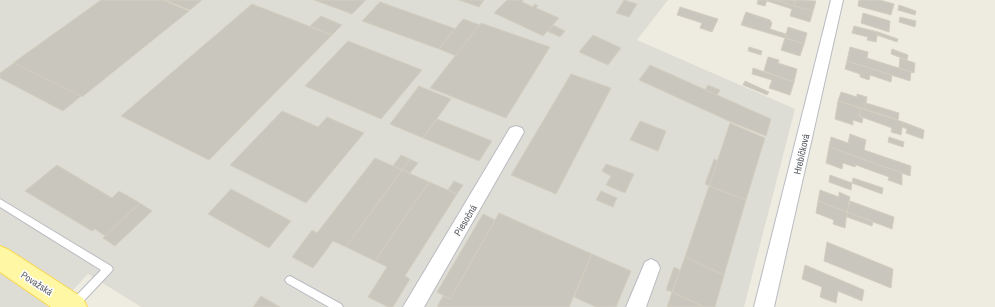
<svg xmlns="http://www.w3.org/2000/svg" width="995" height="307" font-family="'Archivo Narrow',sans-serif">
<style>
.industrial{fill:#deddd5}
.building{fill:#c9c6be;stroke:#d3cebf}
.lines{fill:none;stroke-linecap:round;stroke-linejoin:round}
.lane-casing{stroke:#b9bbc1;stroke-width:2}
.street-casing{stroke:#b9bbc1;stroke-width:2}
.primary-casing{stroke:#fad74d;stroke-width:2}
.lane{fill:#fff;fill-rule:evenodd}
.street{fill:#fff;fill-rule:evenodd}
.primary{fill:#fff7a4;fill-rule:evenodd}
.labels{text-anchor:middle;stroke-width:3;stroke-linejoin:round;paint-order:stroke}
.street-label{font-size:10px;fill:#595d63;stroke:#fff}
</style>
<rect width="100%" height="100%" fill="#eeece1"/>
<path class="industrial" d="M0 0H668L637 40 795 109 744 307H141L88 274 57 307H0Z"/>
<g class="building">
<path d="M101 0H163L189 11 82 97 13 63Z"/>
<path d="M165 0H202L190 10Z"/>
<path d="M314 0H366L352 14Z"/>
<path d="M459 0H484L479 7Z"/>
<path d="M507 0H523L522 2 533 7 535 4 538 6 536 8 559 18 543 36 494 13Z"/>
<path d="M624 0 637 4 629 17 616 13Z"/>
<path d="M758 0H767L765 6 757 4Z"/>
<path d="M767 0H775L813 11 810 22 790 16 792 9 767 1Z"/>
<path d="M776 0H792L796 1 794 6Z"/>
<path d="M796 0 816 1 813 11 794 6Z"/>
<path d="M859 0H880L894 4 891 15 858 6Z"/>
<path d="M380 2 456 29 439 49 362 21Z"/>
<path d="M252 4 332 35 209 160 121 116Z"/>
<path d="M899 5 916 11 915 15 898 10Z"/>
<path d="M680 7 718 19 712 32 700 28 702 23 677 15Z"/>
<path d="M746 12 770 20 772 23 770 29 786 34 785 38 741 25Z"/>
<path d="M863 13 890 21 889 32 861 23Z"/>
<path d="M321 16 342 25 332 35 310 26Z"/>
<path d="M900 17 916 21 915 27 899 22Z"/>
<path d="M463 19 480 25 456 56 439 49Z"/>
<path d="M481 23 550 47 506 118 430 88Z"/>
<path d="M553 25 565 31 560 37 547 31Z"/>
<path d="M854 26 878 32 876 42 867 40 868 37 852 33Z"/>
<path d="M788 27 807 33 804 44 785 38Z"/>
<path d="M878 32 898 39 897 42 877 35Z"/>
<path d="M593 35 621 48 608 65 579 52Z"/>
<path d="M785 38 804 44 800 56 781 50Z"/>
<path d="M348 41 422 70 381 119 305 86Z"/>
<path d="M749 47 762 51 761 55 748 51Z"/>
<path d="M850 47 868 52 867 58 911 72 910 81 847 61Z"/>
<path d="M892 49 908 55 907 60 891 54Z"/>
<path d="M768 57 779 60 778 63 797 69 794 82 764 71Z"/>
<path d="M900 58 915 63 914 73 899 68Z"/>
<path d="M847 61 892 75 891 82 870 75 869 80 860 77V74L845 69Z"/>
<path d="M14 63 81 96 63 111 0 78V73Z"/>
<path d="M650 65 771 119 766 136 731 122 639 80Z"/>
<path d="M753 68 794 82 790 95 769 88 772 80 752 74Z"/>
<path d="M571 74 611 88 556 194 511 175Z"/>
<path d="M745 81 769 92 767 95 743 85Z"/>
<path d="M708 85 720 90 717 95 705 90Z"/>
<path d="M419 86 451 99 423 138 390 124Z"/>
<path d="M841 92 857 97V94L867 97 865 109 838 101Z"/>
<path d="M838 101 860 108 859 116 863 118 862 123 853 120V125L835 119Z"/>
<path d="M866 103 899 113 898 120 865 109Z"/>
<path d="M860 108 903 122 901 135 891 132 892 128 859 116Z"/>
<path d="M282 111 318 127 327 117 364 133 306 203 230 165Z"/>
<path d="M437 119 492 141 479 161 423 138Z"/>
<path d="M640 121 666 131 658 151 630 140Z"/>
<path d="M903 122 924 130 923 139 906 133 907 129 902 127Z"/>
<path d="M730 123 765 138 746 200 709 186Z"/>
<path d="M850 134 866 140 864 150 911 166 910 176 829 147 831 137 848 143Z"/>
<path d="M889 137 904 142 903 147 888 142Z"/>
<path d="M829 147 902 173V185L888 180 889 177 856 165 855 167 843 163 842 169 826 163Z"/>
<path d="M401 155 410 159 402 170 393 166Z"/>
<path d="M375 158 402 170 346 247 333 241 313 268 292 257 312 230 317 233Z"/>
<path d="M410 159 418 163 410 173 402 170Z"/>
<path d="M714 159 718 161 709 186 705 184Z"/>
<path d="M606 164 634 174 625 193 606 185 611 176 602 171Z"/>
<path d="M57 165 112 198 119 191 140 203 105 236 95 229 92 231 25 191Z"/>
<path d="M402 170 429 182 375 261 346 247Z"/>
<path d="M830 175 852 183 851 190 829 182Z"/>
<path d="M853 178 883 188 882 194 852 183Z"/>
<path d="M454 181 463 185 457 194 448 190Z"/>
<path d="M429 182 457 194 405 276 410 279 393 307H388L368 297 387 267 375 261Z"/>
<path d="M709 186 746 200 724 275 685 257Z"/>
<path d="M231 189 291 221 269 248 208 214Z"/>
<path d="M820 190 839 197V192L850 197 847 212 818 201Z"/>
<path d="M601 191 617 198 613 207 596 200Z"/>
<path d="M818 201 847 212 845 228 833 224 834 220 816 213Z"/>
<path d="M850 201 894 217 892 229 847 212Z"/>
<path d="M140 203 152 211 115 246 103 238Z"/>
<path d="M847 212 873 222 872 226 847 217Z"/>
<path d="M499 213 592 254 569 307H437L443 296 450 299Z"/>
<path d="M483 214 495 220 450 299 437 292Z"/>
<path d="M827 242 893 269 891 288 824 261Z"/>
<path d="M592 254 631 271 616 307H596L574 297Z"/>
<path d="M685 257 724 275 715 307H704L672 292Z"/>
<path d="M805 265 864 290 862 301 838 291 836 303 820 297 822 287 802 279Z"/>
<path d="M674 267 680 270 672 292 666 290Z"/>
<path d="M672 292 704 307H667Z"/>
<path d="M261 296 280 307H253Z"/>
</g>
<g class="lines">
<g class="lane-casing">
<g id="lane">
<path d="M0 199 111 266 113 269 111 272 78 307H71L69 304 71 301 101 270 0 207Z"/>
<path d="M290 276 341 304 343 307H329L287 283 285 280 287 277Z"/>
</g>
</g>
<g class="street-casing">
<g id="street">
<path d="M831 0H843L774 307H754Z"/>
<path d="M516 126 522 128 524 132 424 307H403L510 128Z"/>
<path d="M651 259 657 262 660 268 646 307H626L645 262Z"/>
</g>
</g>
<g class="primary-casing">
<path id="primary" d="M0 246 9 250 83 298 87 307H51L0 272Z"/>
</g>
<use href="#lane" class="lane"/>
<use href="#street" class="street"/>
<use href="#primary" class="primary"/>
</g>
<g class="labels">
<g class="street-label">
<text transform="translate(801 154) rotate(-77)" y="4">Hrebíčková</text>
<text transform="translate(465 220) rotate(-59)" y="4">Piesočná</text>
<text transform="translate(37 283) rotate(33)" y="4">Považská</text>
</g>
</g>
</svg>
